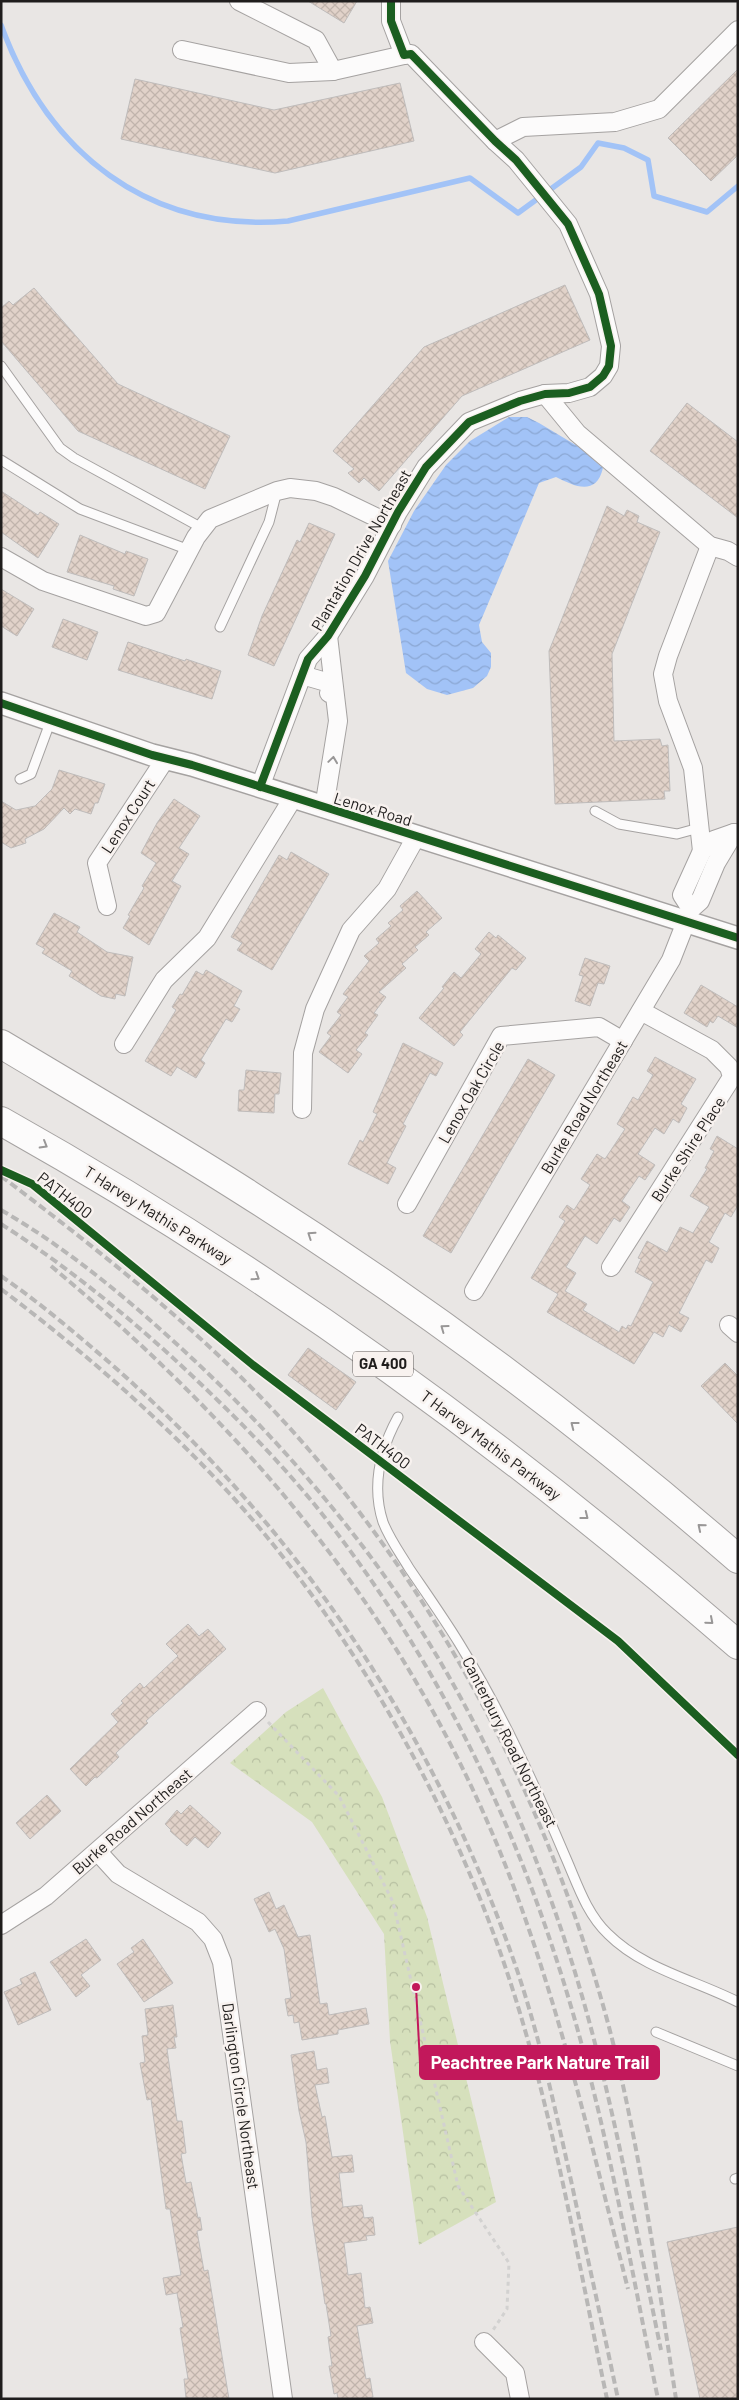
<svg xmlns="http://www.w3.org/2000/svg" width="739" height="2400" font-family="Barlow,sans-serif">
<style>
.park{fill:url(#park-crowns)}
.water{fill:url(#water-waves)}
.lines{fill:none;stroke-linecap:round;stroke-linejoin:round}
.stream{stroke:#a2c3f7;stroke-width:5.5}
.building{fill:url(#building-cross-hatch);stroke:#bfbcbb}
.service-casing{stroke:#a5a2a1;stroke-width:11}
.minor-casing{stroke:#a5a2a1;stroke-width:20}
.tertiary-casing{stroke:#a5a2a1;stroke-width:24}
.motorway-casing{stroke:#a5a2a1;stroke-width:30}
.path{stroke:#d2d1d0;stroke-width:3;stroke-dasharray:4 4;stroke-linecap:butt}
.service{stroke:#fcfbfb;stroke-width:9}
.minor{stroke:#fcfbfb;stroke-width:18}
.tertiary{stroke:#fcfbfb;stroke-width:21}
.motorway{stroke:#fcfbfb;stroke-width:28}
.rail{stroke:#b8b7b6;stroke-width:4;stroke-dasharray:8 4;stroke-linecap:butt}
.cycleway-casing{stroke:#f8f2ef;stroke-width:11}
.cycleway{stroke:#1b5e20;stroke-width:8}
.oneway{stroke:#999797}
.labels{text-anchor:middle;stroke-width:5;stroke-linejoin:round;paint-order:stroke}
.shield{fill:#f8f2ef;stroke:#605d5b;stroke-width:1}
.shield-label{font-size:15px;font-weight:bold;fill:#1f1d1c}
.street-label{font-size:16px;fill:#1f1d1c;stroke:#f8f2ef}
.leader{fill:none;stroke:#c2185b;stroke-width:2}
.callout-dot{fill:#c2185b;stroke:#f8f2ef;stroke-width:2}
.callout{fill:#c2185b;stroke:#c2185b;stroke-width:2}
.callout-label{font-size:18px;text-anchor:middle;font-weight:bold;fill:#fff}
</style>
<defs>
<pattern id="park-crowns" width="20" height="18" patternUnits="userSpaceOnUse" patternTransform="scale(1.25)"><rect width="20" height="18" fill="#d6e0bc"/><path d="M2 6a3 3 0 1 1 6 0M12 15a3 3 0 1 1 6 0" fill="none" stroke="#b7c0a1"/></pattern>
<pattern id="water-waves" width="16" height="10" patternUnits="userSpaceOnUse" patternTransform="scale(1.25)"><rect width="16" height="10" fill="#a2c3f7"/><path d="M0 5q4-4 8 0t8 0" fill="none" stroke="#8ba7d3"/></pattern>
<pattern id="building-cross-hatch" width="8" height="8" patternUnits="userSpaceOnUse" patternTransform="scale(1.25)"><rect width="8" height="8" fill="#e1d2c9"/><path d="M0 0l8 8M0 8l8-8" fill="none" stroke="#c1b4ac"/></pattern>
</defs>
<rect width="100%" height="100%" fill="#e9e6e4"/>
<path class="park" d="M323 1688 382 1797 427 1917 496 2202 419 2245 390 2041 384 1934 312 1822 230 1763 286 1712Z"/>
<path class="water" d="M509 417H527L539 423 579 447 603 468C596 497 574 486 556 477L539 483 479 625 482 642 491 653V667L487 676 473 688 447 695 427 689 406 673 388 561 414 511 446 465 470 441Z"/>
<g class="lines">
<path class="stream" d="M1 25C48 153 148 233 288 221L470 178 518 213 581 167 598 143 624 148 648 160 654 196 707 212 738 186"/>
</g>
<g class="building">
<path d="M308 1H357L344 23Z"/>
<path d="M738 69V155L711 181 668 138Z"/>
<path d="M135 79 274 110 400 83 414 141 275 173 121 139Z"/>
<path d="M565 285 590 340 462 396 379 491 364 478 359 483 348 473 354 469 333 451 424 347Z"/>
<path d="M34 288 118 384 230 436 205 489 78 431 1 341V308L9 301 13 305Z"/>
<path d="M687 403 738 442V518L650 451Z"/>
<path d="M1 491 38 515 40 512 59 524 38 558 1 532Z"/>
<path d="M607 506 624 516 627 510 639 516 637 522 660 532 612 654 614 741 660 739 662 746 668 745 670 791H664L665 799 555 804 549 651Z"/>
<path d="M309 523 335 534 274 666 248 655 262 616 297 540 300 542Z"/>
<path d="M80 535 125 554 126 551 148 559 134 596 113 589 114 586 67 572Z"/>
<path d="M1 589 34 609 17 636 1 626Z"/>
<path d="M63 619 98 632 87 660 52 647Z"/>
<path d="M128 642 185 661 186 659 221 671 212 699 118 670Z"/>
<path d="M59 770 105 784 98 803H95L91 814 75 809 70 814 64 808 44 829 25 839 26 843 11 848 1 842V801L16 810 35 806 52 789Z"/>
<path d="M174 799 200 816 179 848 189 854 172 881 181 886 149 945 123 928 130 916 128 915 144 888 142 886 156 863 141 853 157 823Z"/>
<path d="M291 852 329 874 272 970 237 950 242 943 231 937 279 855 287 860Z"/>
<path d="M417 891 442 918 426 932 429 935 415 947 418 950 402 964 406 968 379 992 386 997 374 1013 378 1015 365 1033 368 1035 356 1050 362 1054 348 1073 319 1052 331 1036 327 1033 341 1015 337 1012 348 997 343 994 369 961 364 956 379 943 376 939 391 926 388 923 403 910 400 906Z"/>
<path d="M54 913 80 927 77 932 107 952 133 957 125 996 116 994 115 999 101 996 69 976 72 971 42 953 45 949 36 944Z"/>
<path d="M489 932 496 938 498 935 526 958 516 970 512 968 460 1032 463 1035 454 1046 419 1018 444 988 442 987 454 972 461 978 481 954 475 949Z"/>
<path d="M585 958 610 966 604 984 598 983 590 1006 575 1001 583 976 579 975Z"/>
<path d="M206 970 242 991 234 1006 240 1009 232 1022 226 1019 201 1060 205 1063 196 1078 177 1067 171 1076 145 1061 176 1010 172 1007 180 994 182 995 196 971 203 975Z"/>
<path d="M701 985 738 1007V1028L718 1016 713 1023 710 1021 707 1027 684 1013Z"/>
<path d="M403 1043 443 1063 436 1076 430 1073 403 1124 406 1126 387 1163 396 1168 388 1184 348 1164 360 1140 363 1142 377 1114 373 1112Z"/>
<path d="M655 1057 696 1079 681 1104 687 1108 679 1123 673 1119 664 1134 655 1128 638 1154 655 1165 645 1180 639 1176 622 1201 630 1207 620 1222 614 1218 597 1244 585 1236 566 1267 576 1273 565 1291 587 1304 583 1310 619 1332 622 1326 626 1329 628 1325 631 1326 653 1282 635 1272 641 1259 638 1258 647 1241 667 1252 680 1227 693 1233 709 1207 690 1196 707 1169 705 1168 714 1151 710 1149 717 1136 738 1149V1205L731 1217 725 1213 709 1242 719 1248 712 1263 706 1260 679 1313 689 1318 681 1332 669 1325 663 1337 654 1332 634 1364 547 1312 558 1294 531 1278 565 1221 559 1217 567 1205 574 1210 590 1185 581 1179 597 1154 605 1159 625 1129 617 1124 633 1097 638 1100 653 1075 647 1071Z"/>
<path d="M528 1059 555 1075 451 1253 423 1236Z"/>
<path d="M246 1070 281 1073 279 1094H275L274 1113 238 1111 239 1090H244Z"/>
<path d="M308 1348 356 1382 336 1410 288 1375Z"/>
<path d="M725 1363 738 1376V1424L701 1386Z"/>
<path d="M188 1624 199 1636 208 1629 226 1649 146 1721 148 1723 116 1753 119 1757 97 1778 95 1777 86 1786 70 1769 118 1722 111 1714 123 1703 121 1701 140 1683 144 1688 178 1656 166 1644Z"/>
<path d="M47 1795 61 1811 30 1839 16 1823Z"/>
<path d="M190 1805 221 1833 208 1848 195 1837 187 1846 170 1831 171 1830 165 1824 177 1810 181 1814Z"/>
<path d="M269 1892 276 1909 284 1905 298 1937 310 1935 320 2004 327 2003 329 2015 366 2008 369 2024 338 2030V2034L302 2040 299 2022 294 2023 293 2015 288 2016 285 1999 291 1998 284 1949 275 1929 269 1932 254 1899Z"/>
<path d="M86 1939 101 1960 81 1975 90 1986 76 1997 50 1962Z"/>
<path d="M143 1939 173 1983 144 2002 117 1964 134 1952 131 1948Z"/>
<path d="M35 1972 51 2010 18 2025 4 1992 22 1984 20 1979Z"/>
<path d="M173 2005 177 2037H174L176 2048 167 2049 177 2121H182L186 2153 181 2154 186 2183 191 2182 198 2218 200 2217 202 2230 197 2231 204 2271 208 2270 229 2399 186 2398 184 2379H188L180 2328 183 2327 177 2293 166 2295 163 2278 181 2275 170 2209H166L151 2099 147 2100 140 2063 145 2062 142 2036 148 2035 145 2009Z"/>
<path d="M314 2051 317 2070 327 2068 329 2083 315 2085 322 2117 325 2116 332 2157 352 2155 354 2172 339 2173 343 2207 362 2205 364 2218 373 2217 375 2235 366 2236 367 2240 344 2243 348 2275 361 2273 365 2308 370 2307 373 2323 357 2326 366 2379 370 2378 373 2397 363 2399H338L337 2393 334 2394 329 2366H332L328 2337 331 2336 326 2304H325L312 2217 306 2142 299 2111 291 2055Z"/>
<path d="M738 2227V2399H700L667 2242Z"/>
</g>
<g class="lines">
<g class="service-casing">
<g id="service">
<path d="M1 366 60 448 74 458 202 528"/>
<path d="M1 460 80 509 189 550"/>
<path d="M220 627 269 522 277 491"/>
<path d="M20 779 31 774 51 720"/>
<path d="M595 811 619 824 677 834 699 828"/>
<path d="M398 1417C380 1450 371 1485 383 1522 389 1538 400 1553 409 1568 426 1593 443 1617 459 1643 501 1711 534 1783 565 1856 577 1883 586 1913 608 1934 643 1969 695 1980 738 2002"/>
<path d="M656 2032 738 2066"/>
<path d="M735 2179 738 2178"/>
</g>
</g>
<g class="minor-casing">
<g id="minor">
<path d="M239 1 316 40 333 71"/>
<path d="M182 50 289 73 333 71 404 55"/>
<path d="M495 141 523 127 615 122 659 109 738 30"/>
<path d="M545 394 577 433 710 546 728 551 738 557"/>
<path d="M1 557 43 581 146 616 156 613 196 537 210 519 277 491 290 488 316 491 334 497 392 525"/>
<path d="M302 675 333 684 329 693"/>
<path d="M260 787 308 659 328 636 365 576 398 512 426 467 469 422 520 401 545 394 569 393 590 387 603 376 609 366 611 346 599 294 568 224 516 160 495 141 411 54 404 55 391 21V1"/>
<path d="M324 808 338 721 328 636"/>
<path d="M702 851 693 768 668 701 663 674 668 656 710 546"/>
<path d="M107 906 97 863 166 758"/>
<path d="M691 909 682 895 702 851 714 840 734 833"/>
<path d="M124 1044 164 980 207 938 293 798"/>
<path d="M302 1109 303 1053 315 1009 351 930 387 889 416 837"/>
<path d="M407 1204 501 1036 599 1027 623 1041"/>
<path d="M611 1267 732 1077 729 1067 712 1050 641 1011"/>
<path d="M474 1291 671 960 691 909 700 901 716 863 734 833"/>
<path d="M729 1325 738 1333"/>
<path d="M98 1852 118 1874 198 1922 213 1939 222 1962 283 2399"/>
<path d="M1 1925 46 1896 257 1711"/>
<path d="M484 2342 515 2373 520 2399"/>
</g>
</g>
<g class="tertiary-casing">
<path id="tertiary" d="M1 703 152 755 192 765 738 938"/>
</g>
<g class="motorway-casing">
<g id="motorway">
<path d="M1 1044C83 1093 165 1141 245 1192 417 1301 584 1425 738 1559"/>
<path d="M1 1121C265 1269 510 1447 738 1645"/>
</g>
</g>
<path class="path" d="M268 1722 339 1796 393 1902 458 2186 509 2263 507 2309 493 2330"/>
<use href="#service" class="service"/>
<use href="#minor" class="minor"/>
<use href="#tertiary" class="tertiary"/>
<use href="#motorway" class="motorway"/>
<g class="rail">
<path d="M1 1176C105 1255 209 1337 296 1435 445 1603 551 1810 609 2027 640 2146 657 2276 676 2399"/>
<path d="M1 1210C72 1251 135 1305 195 1361 263 1425 326 1495 381 1571 463 1684 525 1817 568 1950 610 2080 633 2216 661 2350"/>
<path d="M1 1224C62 1263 118 1308 172 1357 228 1409 283 1463 330 1524 429 1652 503 1797 553 1949 602 2095 627 2249 658 2399"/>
<path d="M51 1266C255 1436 414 1627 510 1877 561 2011 593 2151 628 2289"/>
<path d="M1 1276C39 1302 75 1333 110 1363 298 1528 434 1731 516 1967 540 2038 556 2112 572 2185 587 2256 603 2327 618 2399"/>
<path d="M1 1289C83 1351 160 1418 230 1494 351 1628 450 1801 507 1972 553 2110 577 2257 607 2399"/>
</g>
<g class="cycleway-casing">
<g id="cycleway">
<path d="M1 703 152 755 192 765 738 938"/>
<path d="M260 787 308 659 328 636 365 576 398 512 426 467 469 422 520 401 545 394 569 393 590 387 603 376 609 366 611 346 599 294 568 224 516 160 495 141 411 54 404 55 391 21V1"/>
<path d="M1 1170 32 1184 253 1365 618 1641 738 1755"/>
</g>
</g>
<use href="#cycleway" class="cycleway"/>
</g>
<defs><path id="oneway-chevron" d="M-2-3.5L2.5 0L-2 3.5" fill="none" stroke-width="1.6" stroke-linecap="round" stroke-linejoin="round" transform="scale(1.25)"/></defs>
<g class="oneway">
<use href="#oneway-chevron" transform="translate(333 760) rotate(-82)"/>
<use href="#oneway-chevron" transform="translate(44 1145) rotate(30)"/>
<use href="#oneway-chevron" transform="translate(311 1235) rotate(-146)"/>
<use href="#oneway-chevron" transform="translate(256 1277) rotate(33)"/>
<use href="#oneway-chevron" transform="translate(444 1328) rotate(-144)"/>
<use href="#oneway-chevron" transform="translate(574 1425) rotate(-142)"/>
<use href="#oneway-chevron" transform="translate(585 1516) rotate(38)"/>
<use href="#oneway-chevron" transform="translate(701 1527) rotate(-140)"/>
<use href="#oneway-chevron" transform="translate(710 1621) rotate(41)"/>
</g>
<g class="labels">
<rect class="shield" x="353" y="1351.5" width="60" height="25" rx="4"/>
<g class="shield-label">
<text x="383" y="1369">GA 400</text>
</g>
<g class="street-label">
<text transform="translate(361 550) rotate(-60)" y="6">Plantation Drive Northeast</text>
<text transform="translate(373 809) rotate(17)" y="6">Lenox Road</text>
<text transform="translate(128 816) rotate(-57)" y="6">Lenox Court</text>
<text transform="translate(471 1092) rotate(-60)" y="6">Lenox Oak Circle</text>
<text transform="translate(584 1107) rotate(-59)" y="6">Burke Road Northeast</text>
<text transform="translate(688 1149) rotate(-57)" y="6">Burke Shire Place</text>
<text transform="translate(65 1195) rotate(38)" y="6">PATH400</text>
<text transform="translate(158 1215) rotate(32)" y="6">T Harvey Mathis Parkway</text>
<text transform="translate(491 1445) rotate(37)" y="6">T Harvey Mathis Parkway</text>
<text transform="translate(383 1446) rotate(37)" y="6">PATH400</text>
<text transform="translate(510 1742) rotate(63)" y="6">Canterbury Road Northeast</text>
<text transform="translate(132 1821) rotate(-41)" y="6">Burke Road Northeast</text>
<text transform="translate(241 2096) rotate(82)" y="6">Darlington Circle Northeast</text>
</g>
</g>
<path class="leader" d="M416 1987L420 2063"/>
<circle class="callout-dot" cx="416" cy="1987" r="5"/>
<rect class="callout" x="420" y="2046" width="239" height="33" rx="5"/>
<g class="callout-label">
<text x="540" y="2069">Peachtree Park Nature Trail</text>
</g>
<rect width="739" height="2400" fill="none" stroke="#1f1d1c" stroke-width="5"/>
</svg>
